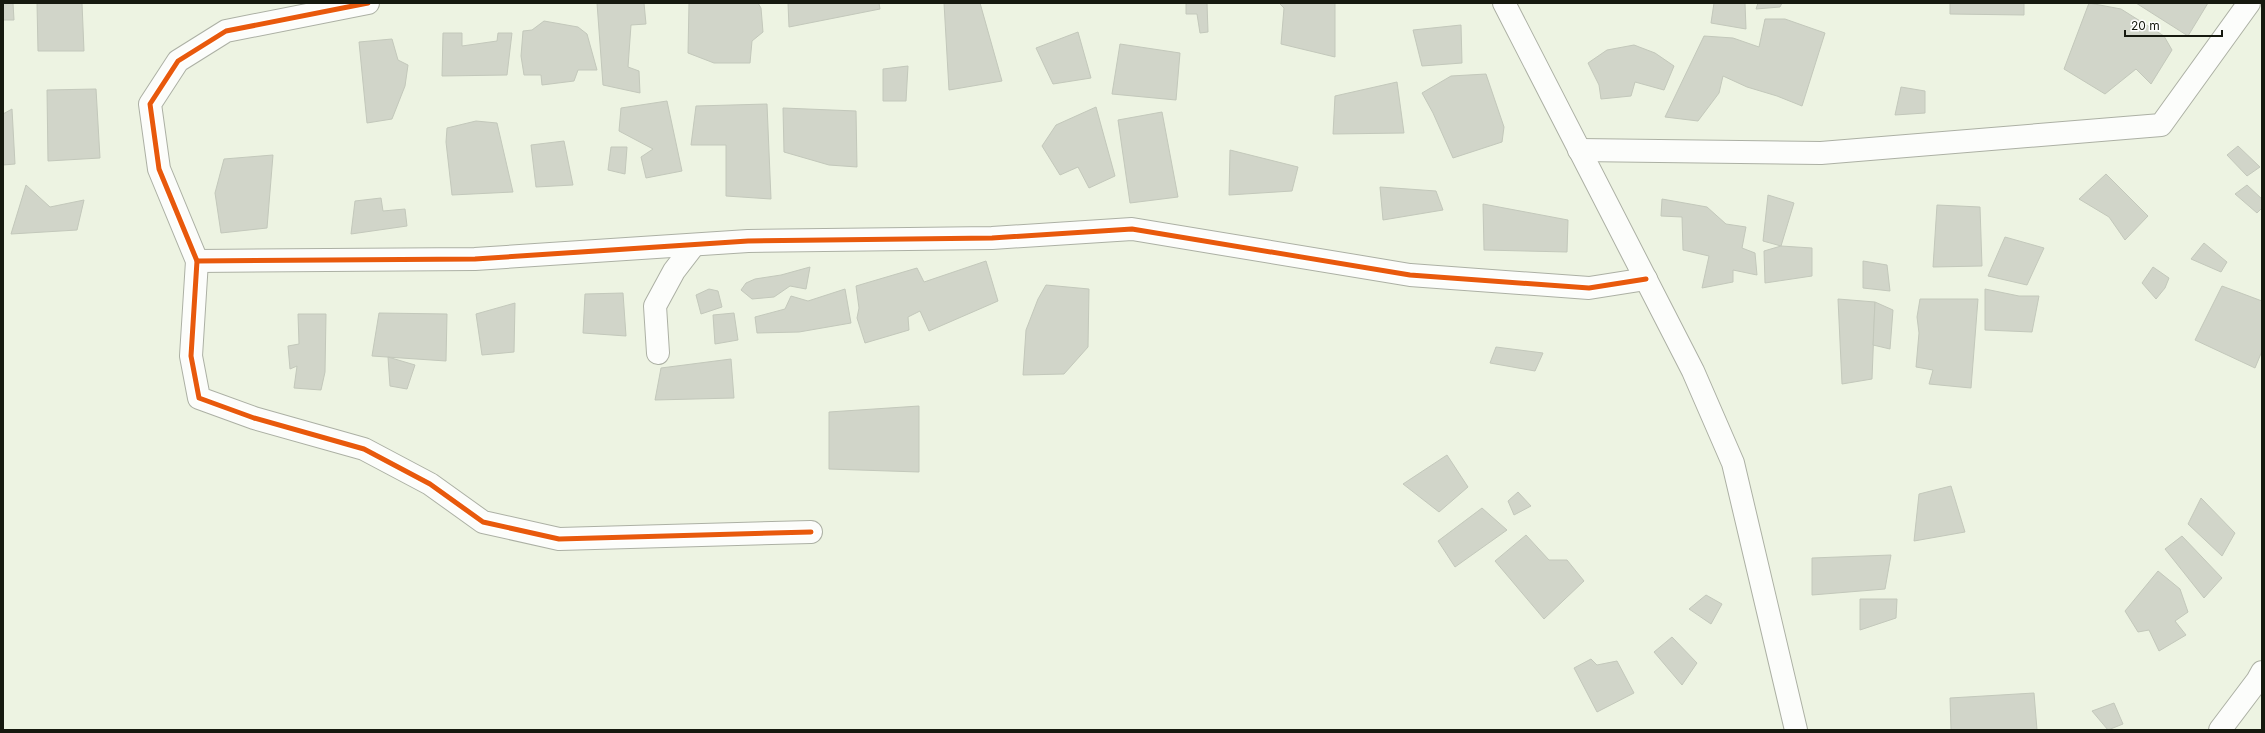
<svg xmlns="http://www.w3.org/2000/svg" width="2265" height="733" font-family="Inter,sans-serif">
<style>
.building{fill:#d1d5c9;stroke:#c3c8bb}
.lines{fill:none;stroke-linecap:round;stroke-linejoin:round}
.minor-casing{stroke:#acb0a4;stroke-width:24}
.minor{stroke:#fcfdfb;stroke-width:22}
.cycleway-casing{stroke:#fff;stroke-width:8}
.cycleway{stroke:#e8590c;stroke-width:5}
</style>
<rect width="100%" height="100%" fill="#edf3e2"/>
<g class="building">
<path d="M3 3H13L14 20H3Z"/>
<path d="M37 3H82L84 51H38Z"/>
<path d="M597 3H644L646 24 631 25 628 67 639 71 640 93 603 85Z"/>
<path d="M689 3H758L761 8 763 32 752 41 750 63H714L688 53Z"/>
<path d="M788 3H879L880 9 789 27Z"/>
<path d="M944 3H980L1002 81 949 90Z"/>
<path d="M1189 3H1207L1208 32 1200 33 1197 14H1186V4Z"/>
<path d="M1279 3H1335V57L1281 44 1284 8Z"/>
<path d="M1714 3H1745L1746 29 1711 23Z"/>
<path d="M1758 3H1782L1780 7 1756 9Z"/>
<path d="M1950 3H2024V15L1950 14Z"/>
<path d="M2089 3 2121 9 2164 36 2172 50 2151 84 2136 69 2105 94 2064 69Z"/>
<path d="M2136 3H2208L2188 36Z"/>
<path d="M1765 19H1785L1825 33 1802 106 1777 96 1747 87 1723 76 1719 93 1698 121 1665 117 1704 36 1733 38 1759 47Z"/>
<path d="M544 21 578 27 587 34 597 70H578L574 81 542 85 541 75H524L521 56 523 31 532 30Z"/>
<path d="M1461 25 1462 63 1422 66 1413 30Z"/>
<path d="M1078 32 1091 78 1053 84 1036 48Z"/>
<path d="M443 33H462V46L497 41 498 33H512L507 75 442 76Z"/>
<path d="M392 39 398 60 408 65 405 86 392 119 367 123 359 42Z"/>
<path d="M1120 44 1180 53 1176 100 1112 94Z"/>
<path d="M1634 45 1655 53 1674 66 1664 90 1635 82 1631 96 1601 99 1599 85 1588 63 1607 50Z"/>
<path d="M908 66 906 101H883V69Z"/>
<path d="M1486 74 1504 127 1502 142 1453 158 1433 113 1422 93 1451 76Z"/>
<path d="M1397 82 1404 133 1333 134 1335 96Z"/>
<path d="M1901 87 1925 91V113L1895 115Z"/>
<path d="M96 89 100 158 48 161 47 90Z"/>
<path d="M667 101 682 171 646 178 641 157 653 149 619 131 621 108Z"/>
<path d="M767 104 771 199 726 196V145H691L696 106Z"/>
<path d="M1096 107 1115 176 1089 188 1078 167 1060 175 1042 146 1056 125Z"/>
<path d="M783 108 856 111 857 167 829 165 784 152Z"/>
<path d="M12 109 15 164 3 165V114Z"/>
<path d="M1162 112 1178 197 1130 203 1118 120Z"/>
<path d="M476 121 497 123 513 192 452 195 446 142 447 128Z"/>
<path d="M564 141 573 185 536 187 531 145Z"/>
<path d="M2238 146 2260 167 2247 176 2227 155Z"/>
<path d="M611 147H627L625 174 608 170Z"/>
<path d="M1230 150 1298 167 1292 191 1229 195Z"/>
<path d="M273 155 267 228 221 233 215 193 224 159Z"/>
<path d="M2106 174 2148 216 2125 240 2109 217 2079 199Z"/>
<path d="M26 185 50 207 84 200 77 230 11 234Z"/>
<path d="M2247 185 2262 199V208L2257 213 2235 194Z"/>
<path d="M1380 187 1436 191 1443 210 1383 220Z"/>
<path d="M1768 195 1794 203 1781 246 1763 241Z"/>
<path d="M381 198 383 211 405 209 407 226 351 234 355 201Z"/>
<path d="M1662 199 1707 207 1726 224 1746 227 1742 248 1755 253 1757 275 1733 270V282L1702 288 1709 256 1683 250 1682 217 1661 216Z"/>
<path d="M1483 204 1568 220 1567 252 1484 250Z"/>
<path d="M1937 205 1980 207 1982 266 1933 267Z"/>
<path d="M2005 237 2044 248 2027 285 1988 276Z"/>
<path d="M2204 243 2227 262 2221 272 2191 259Z"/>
<path d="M1781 246 1812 248V276L1765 283 1764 251Z"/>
<path d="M986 261 998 301 929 331 920 311 908 317 909 330 865 343 857 318 859 308 856 286 917 268 924 282Z"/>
<path d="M1863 261 1887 265 1890 291 1863 288Z"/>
<path d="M810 267 806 289 790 286 774 297 752 299 741 290 746 283 755 279 781 275Z"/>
<path d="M2153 267 2169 278 2165 288 2156 299 2142 283Z"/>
<path d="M1046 285 1089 289 1088 347 1064 374 1023 375 1026 330 1038 299Z"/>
<path d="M2222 286 2262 301V351L2255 368 2195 340Z"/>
<path d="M709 289 718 291 722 307 701 314 696 295Z"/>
<path d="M845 289 851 323 799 332 757 333 755 317 785 309 791 296 808 301Z"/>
<path d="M1985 289 2019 296H2039L2032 332 1985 330Z"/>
<path d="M623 293 626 336 583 333 585 294Z"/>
<path d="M1838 299 1875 302 1872 379 1842 384Z"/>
<path d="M1920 299H1978L1971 388 1929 384 1933 370 1916 367 1919 333 1917 317Z"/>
<path d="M1875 302 1893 310 1890 349 1873 345Z"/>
<path d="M515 303 514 352 482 355 476 314Z"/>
<path d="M379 313 447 314 446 361 372 356Z"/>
<path d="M734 313 738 340 715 344 713 315Z"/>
<path d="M298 314H326L325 372 321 390 294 388 297 366 290 369 288 346 299 344Z"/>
<path d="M1496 347 1543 353 1535 371 1490 363Z"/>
<path d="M388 357 415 365 407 389 390 386Z"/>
<path d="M731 359 734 398 655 400 661 368Z"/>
<path d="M919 406V472L829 469V412Z"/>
<path d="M1447 455 1468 487 1439 512 1403 484Z"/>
<path d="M1951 486 1965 532 1914 541 1919 494Z"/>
<path d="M1518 492 1531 506 1514 515 1508 501Z"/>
<path d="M2201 498 2235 533 2222 556 2188 524Z"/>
<path d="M1482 508 1507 530 1455 567 1438 541Z"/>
<path d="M1526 535 1549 560H1567L1584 581 1544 619 1495 561Z"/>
<path d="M2182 536 2222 578 2204 598 2165 549Z"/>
<path d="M1891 555 1885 589 1812 595V558Z"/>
<path d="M2158 571 2180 589 2188 612 2175 621 2186 635 2159 651 2149 630 2138 632 2125 611Z"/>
<path d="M1706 595 1722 604 1711 624 1689 609Z"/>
<path d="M1860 599H1897L1896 618 1860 630Z"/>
<path d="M1672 637 1697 663 1682 685 1654 652Z"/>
<path d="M1591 659 1597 665 1617 661 1634 693 1597 712 1574 668Z"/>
<path d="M2034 693 2037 730H1951L1950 698Z"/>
<path d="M2114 703 2123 724 2108 730 2092 711Z"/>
</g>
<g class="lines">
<g class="minor-casing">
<g id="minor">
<path d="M368 3 226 31 178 61 150 104 159 169 197 261 191 356 199 398 254 418 364 449 430 484 483 522 559 539 811 532"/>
<path d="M1504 3 1693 371 1733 463 1796 730"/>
<path d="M1579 150 1821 153 2161 125 2249 3"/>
<path d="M197 261 475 259 748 241 992 238 1132 229 1410 275 1589 288 1646 279"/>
<path d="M658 353 655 306 674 271 694 245"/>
<path d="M2220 730 2257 681 2262 672"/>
</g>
</g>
<use href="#minor" class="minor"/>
<g class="cycleway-casing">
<g id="cycleway">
<path d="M368 3 226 31 178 61 150 104 159 169 197 261 191 356 199 398 254 418 364 449 430 484 483 522 559 539 811 532"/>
<path d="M197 261 475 259 748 241 992 238 1132 229 1410 275 1589 288 1646 279"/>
</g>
</g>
<use href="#cycleway" class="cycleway"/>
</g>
<rect width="2265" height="733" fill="none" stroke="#16190f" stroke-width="8"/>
<path d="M2125 30v6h97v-6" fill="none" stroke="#16190f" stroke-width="2"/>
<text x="2131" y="30" font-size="12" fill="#16190f" stroke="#ffffff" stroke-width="3" paint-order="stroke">20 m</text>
</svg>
